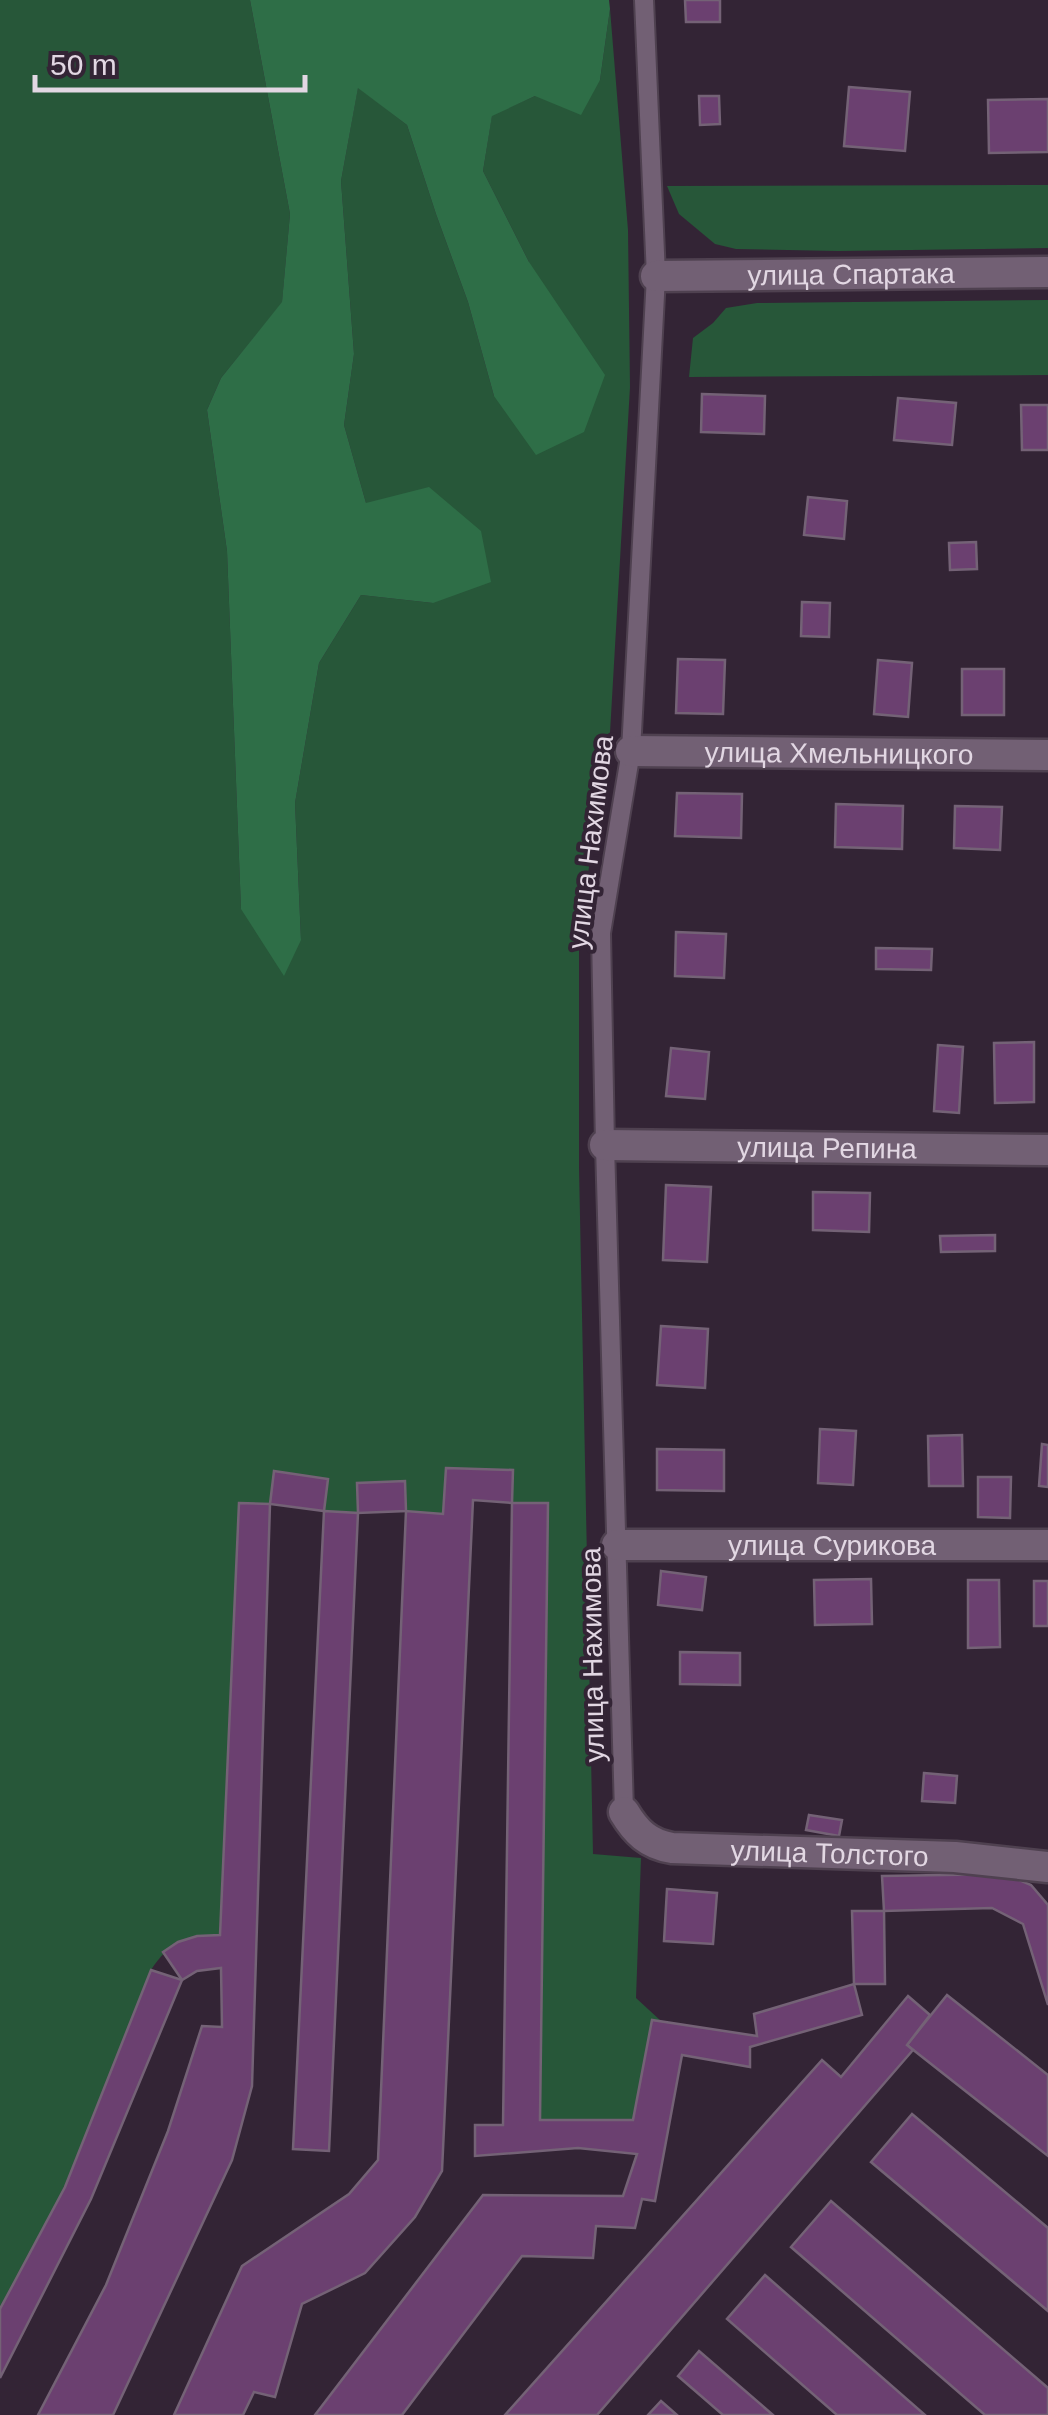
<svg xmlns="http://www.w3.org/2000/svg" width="1048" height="2415" font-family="Arial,sans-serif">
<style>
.green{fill:#275739}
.forest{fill:#2e6e47}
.building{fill:#6b4070;stroke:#746276;stroke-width:2.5}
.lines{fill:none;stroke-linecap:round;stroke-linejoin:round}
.service-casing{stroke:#4f4150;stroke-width:22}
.minor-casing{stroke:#4f4150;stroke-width:35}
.service{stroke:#726074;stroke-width:18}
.minor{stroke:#726074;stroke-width:30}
.labels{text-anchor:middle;stroke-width:8;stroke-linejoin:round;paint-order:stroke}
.street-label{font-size:28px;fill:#e2d7e3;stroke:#332435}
</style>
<rect width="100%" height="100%" fill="#332435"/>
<g class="green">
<path d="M0 0H250L290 214 282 303 221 378 207 410 227 551 241 908 301 940 295 803 319 663 361 595 433 603 366 503 344 425 354 354 341 181 358 87 407 125 436 214 468 302 494 396 529 262 483 171 492 115 535 96 600 80 610 9 628 230 630 387 610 733 579 931V1167L593 1854 641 1858 636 1998 661 2021 633 2120H540L548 1503H512L513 1470 447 1468 443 1514 406 1511 405 1481 358 1513 324 1511 328 1479 274 1472 270 1504 240 1503 220 1935C186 1936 170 1941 151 1970L65 2187 0 2309Z"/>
<path d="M1048 185V248L838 251 736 249 715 244 679 214 667 186Z"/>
<path d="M1048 300V375L689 377 693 338 713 323 726 308 757 303Z"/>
</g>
<path class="forest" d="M250 0H609L610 9 600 80 581 115 535 96 492 116 483 171 529 262 605 375 584 432 536 455 494 396 468 302 436 214 407 125 358 88 341 181 354 354 344 425 366 503 429 487 481 531 491 582 433 603 361 595 319 663 295 803 301 940 284 976 241 909 227 551 207 410 221 378 282 302 290 214Z"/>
<g class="building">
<path d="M685 0H720V22H686Z"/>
<path d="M849 87 910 92 905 151 844 146Z"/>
<path d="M699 96H719L720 124 700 125Z"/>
<path d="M1048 99V152L989 153 988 100Z"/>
<path d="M702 394 765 396 764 434 701 432Z"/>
<path d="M898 398 956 403 952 445 894 440Z"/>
<path d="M1021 405H1048V450H1022Z"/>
<path d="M808 497 847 501 844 539 804 535Z"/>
<path d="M976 542 977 569 950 570 949 543Z"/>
<path d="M802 602 830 603 829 637 801 636Z"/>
<path d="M678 659 725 660 723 714 676 713Z"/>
<path d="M878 660 912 663 908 717 874 714Z"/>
<rect x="962" y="669" width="42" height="46"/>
<path d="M677 793 742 794 741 838 675 836Z"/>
<path d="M836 804 903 806 902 849 835 847Z"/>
<path d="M955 806 1002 807 1000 850 954 848Z"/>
<path d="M676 932 726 934 724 978 675 976Z"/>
<path d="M876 948 932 949 931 970 876 969Z"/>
<path d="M1034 1042V1102L995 1103 994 1043Z"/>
<path d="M938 1045 963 1047 959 1113 934 1111Z"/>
<path d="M671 1048 709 1052 705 1099 666 1096Z"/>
<path d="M666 1185 711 1187 707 1262 663 1260Z"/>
<path d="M813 1192 870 1193 869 1232 813 1230Z"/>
<path d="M995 1235V1251L941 1252 940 1236Z"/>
<path d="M661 1326 708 1329 705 1388 657 1385Z"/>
<path d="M820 1429 856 1431 853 1485 818 1483Z"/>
<path d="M962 1435 963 1486H929L928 1436Z"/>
<path d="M1042 1444 1048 1445V1487L1039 1486Z"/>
<path d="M657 1449 724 1450V1491L657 1490Z"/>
<path d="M446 1468 513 1470 512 1503 473 1500 442 2171 415 2217 365 2273 302 2304 275 2397 254 2392 243 2415H174L242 2266 349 2194 378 2160 406 1511 443 1514Z"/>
<path d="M274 1471 328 1479 324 1511 270 1504Z"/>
<path d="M978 1477H1011L1010 1518 978 1517Z"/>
<path d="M405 1481 406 1511 358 1513 357 1483Z"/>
<path d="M239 1503 270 1504 252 2086 232 2160 113 2415H38L106 2285 168 2131 202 2026 222 2027 221 1968 197 1971 182 1980 163 1952 178 1942 197 1936 220 1935Z"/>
<path d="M512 1503H548L540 2120H633L652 2020 757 2036 754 2014 854 1984 862 2015 750 2047V2067L682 2055 655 2201 642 2199 635 2228 596 2226 593 2258 522 2256 402 2415H315L483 2195 623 2196 637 2154 578 2148 475 2156V2125H503Z"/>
<path d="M324 1511 358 1513 329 2151 293 2149Z"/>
<path d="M661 1571 706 1577 702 1610 658 1605Z"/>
<path d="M871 1579 872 1624 815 1625 814 1580Z"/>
<path d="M968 1580H999L1000 1647 968 1648Z"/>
<rect x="1034" y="1581" width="14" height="45"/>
<path d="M680 1652 740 1653V1685L680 1684Z"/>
<path d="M924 1773 957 1776 955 1803 922 1801Z"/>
<path d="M809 1815 842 1820 839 1836 806 1830Z"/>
<path d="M1005 1874 1031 1885 1048 1905V2005L1023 1924 992 1908 884 1911 882 1876Z"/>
<path d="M667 1889 717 1893 713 1944 664 1941Z"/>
<path d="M852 1911H884L885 1984H854Z"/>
<path d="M151 1970 182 1980 91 2199 0 2378V2309L65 2187Z"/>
<path d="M947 1995 1048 2075V2156L907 2045Z"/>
<path d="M908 1996 930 2015 907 2045 913 2050 597 2415H505L822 2060 841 2077Z"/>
<path d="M912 2114 1048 2228V2311L871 2162Z"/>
<path d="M831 2201 1048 2388V2415H985L791 2247Z"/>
<path d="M765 2275 925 2415H837L727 2319Z"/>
<path d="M699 2351 773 2415H723L678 2376Z"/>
<path d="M661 2401 677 2415H648Z"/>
</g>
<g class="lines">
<g class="service-casing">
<path id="service" d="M624 1812 605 1145 601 933 631 751 656 276 644 0"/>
</g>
<g class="minor-casing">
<g id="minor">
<path id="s1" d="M656 276 1048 272"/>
<path id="s2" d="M631 751 1048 755"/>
<path id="s3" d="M605 1145 1048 1150"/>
<path id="s4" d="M617 1545H1048"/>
<path id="s5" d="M624 1812C636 1832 648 1844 672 1848L955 1857 1048 1867"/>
</g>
</g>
<use href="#service" class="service"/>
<use href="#minor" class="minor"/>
</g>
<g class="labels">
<g class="street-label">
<text dy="10" stroke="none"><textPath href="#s1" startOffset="195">улица Спартака</textPath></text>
<text dy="10" stroke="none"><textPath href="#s2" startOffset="208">улица Хмельницкого</textPath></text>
<text transform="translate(590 842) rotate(-83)" y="10">улица Нахимова</text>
<text dy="10" stroke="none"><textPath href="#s3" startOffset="222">улица Репина</textPath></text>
<text dy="10" stroke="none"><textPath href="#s4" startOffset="215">улица Сурикова</textPath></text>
<text transform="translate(592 1655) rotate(-91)" y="10">улица Нахимова</text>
<text dy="10" stroke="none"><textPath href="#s5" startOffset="220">улица Толстого</textPath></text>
</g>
</g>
<path d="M35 75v15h270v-15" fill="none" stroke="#e2d7e3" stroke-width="5"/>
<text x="50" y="75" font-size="30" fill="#e2d7e3" stroke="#332435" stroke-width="8" paint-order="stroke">50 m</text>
</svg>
